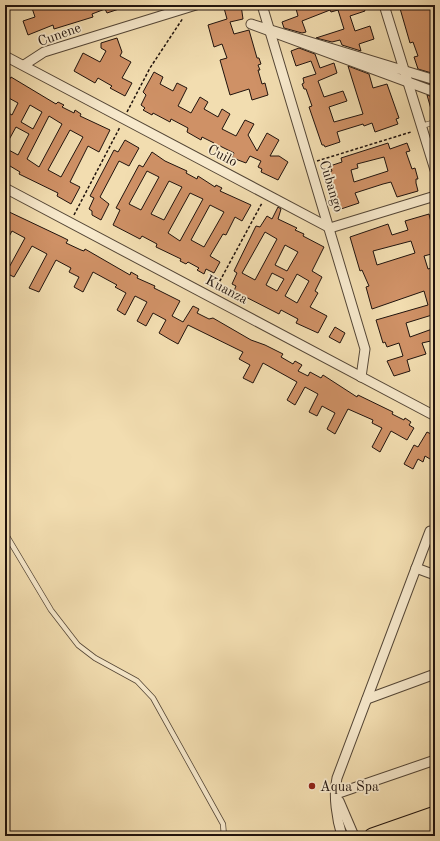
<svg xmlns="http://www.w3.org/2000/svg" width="440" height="841" font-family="'Old Standard TT',serif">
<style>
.building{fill:#cf9166;stroke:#20130d;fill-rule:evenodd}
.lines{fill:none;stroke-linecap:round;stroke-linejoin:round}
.service-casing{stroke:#544636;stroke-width:6}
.minor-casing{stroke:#544636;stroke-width:11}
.trunk-casing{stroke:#20130d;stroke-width:17}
.path{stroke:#20130d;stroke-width:1.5;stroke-dasharray:3 2;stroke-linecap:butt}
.service{stroke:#f7e9cc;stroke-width:4.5}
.minor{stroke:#f7e9cc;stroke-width:9}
.trunk{stroke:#f2ddb0;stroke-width:15}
.poi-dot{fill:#8f2418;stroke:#f7e9cc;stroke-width:1.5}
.labels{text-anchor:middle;stroke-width:3.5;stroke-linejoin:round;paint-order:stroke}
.street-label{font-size:14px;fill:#20130d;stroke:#f7e9cc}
.poi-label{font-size:14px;fill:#20130d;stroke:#f7e9cc;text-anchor:start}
</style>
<rect width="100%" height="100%" fill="#f2ddb0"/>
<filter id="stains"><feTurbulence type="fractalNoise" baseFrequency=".005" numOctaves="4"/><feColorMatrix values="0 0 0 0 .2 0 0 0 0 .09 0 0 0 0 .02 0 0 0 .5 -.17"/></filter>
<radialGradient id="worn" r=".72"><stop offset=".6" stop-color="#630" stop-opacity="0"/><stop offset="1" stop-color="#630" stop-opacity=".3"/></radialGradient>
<g class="building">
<path d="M31 5H52L53 8 63 5 128 6 107 13 105 9 92 14 93 17 54 29 53 25 28 35 23 21 35 17Z"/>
<path d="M226 5H241L243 19 230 22 234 34 249 30 257 58H259L261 64 258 65 260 70H258L262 84 265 83 268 95 252 100 249 89 230 95 220 60 227 58 222 44 214 47 208 25 227 19 224 8 227 7Z"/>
<path d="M295 5H363L365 11 350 16 355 31 370 26 374 39 359 44 361 51 342 45 340 40 332 42 316 38 344 29 338 10 331 12 330 10 302 21 306 32 302 33 284 28 282 22 298 16Z"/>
<path d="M399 5H435V74L418 69 414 57 418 56 413 42 410 43Z"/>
<path d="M117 38 122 52 120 56 131 62 122 78 132 83 125 96 110 88 112 86 98 78 95 83 74 71 83 53 100 62 106 51 101 48V43Z"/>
<path d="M299 48 315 54 320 68 334 63 337 73 318 81 324 97 343 91 347 101 329 107 334 122 363 114 348 66 369 74 373 88 387 84 399 118 396 119 398 124 375 132 372 123 364 126 363 124 337 132 340 142 325 147 324 145H322L309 107 312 106 306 89H304L302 84 304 83 303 78 316 74 311 61 296 66 291 51Z"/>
<path d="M154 72 163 77 160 84 173 91 177 83 187 88 178 106 191 113 200 97 208 102 204 109 218 117 222 109 230 114 222 129 236 136 245 120 254 124 248 135 257 151 267 133 279 140 270 156H279L288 162 278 180 261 172 262 169 258 167 261 161 250 156 246 163 238 160 232 157 234 153 220 146 219 149 213 145 214 143 202 137 201 140 187 132 188 128 171 119 170 122 153 113 152 115 143 110 145 108 141 105 146 95 143 92Z"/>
<path d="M11 77 56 104 58 102 64 105 62 107 74 113 75 110 81 114 80 116 110 130 99 152 88 146 70 182 80 187 71 204 57 196 58 193 19 174 20 172 5 163V148L18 155 29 134 16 127 5 147V111L12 115 18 103 5 96V87ZM30 105 42 112 33 129 21 122ZM49 116 62 124 39 167 27 159ZM70 130 83 137 61 177 48 170Z"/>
<path d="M427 95 435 98V116H433Z"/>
<path d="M125 140 139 148 129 166 119 161 100 197 109 204 101 220 92 215V211L89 209 94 198 90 196 114 150 118 152Z"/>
<path d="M388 143 390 149 407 143 410 151 406 152 412 169 415 168 418 179H416V183L418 191 397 197 391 182 383 184 355 193 359 203 341 209 329 172 332 171 330 166 342 162 341 158ZM384 157 388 171 354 182 351 170 358 168 357 164Z"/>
<path d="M152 152 165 161 187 171 186 173 197 179 198 176 215 187 216 185 222 188 220 191 251 205 242 221 235 217 226 235 223 234 210 256 220 262 214 273 206 269 204 274 197 270 199 268 188 262 186 264 180 261 181 259 156 247 157 244 142 236 140 239 113 225 120 210 116 208 139 165 143 167ZM147 171 159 177 141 210 129 204ZM169 181 182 187 164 220 151 214ZM190 193 203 199 180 241 168 233ZM210 205 224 212 204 247 191 240Z"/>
<path d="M278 207 281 209 278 219 297 228 295 230 304 234 303 236 324 247 312 271 322 277 315 291 318 293 310 307 327 316 318 333 296 323 298 319 281 310 279 314 234 291 236 286 232 284 237 273 234 271 256 226 260 227 267 216 272 219ZM265 232 277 239 255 280 242 273ZM285 245 298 252 287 271 275 265ZM272 273 284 279 277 291 266 285ZM297 274 309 281 297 303 285 296Z"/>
<path d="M5 210 62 237 68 240 66 243 81 250 84 251 85 249 130 275 131 272 138 276 137 278 155 286 154 288 180 301 172 316 183 322 193 306 199 309 197 313 209 319 213 318 251 340 265 345 283 354 281 357 293 364 295 361 302 365 298 371 308 376 310 372 321 378 323 375 357 397 358 395 393 412 392 414 404 420 405 418 411 422 409 425 414 428 407 440 391 431 380 452 372 447 382 428 372 423 373 420 348 409 335 434 327 429 335 413 322 406 317 416 309 412 318 394 305 387 295 405 287 400 297 382 263 363 253 383 243 378 250 365 239 359 243 352 188 325 178 344 169 339 159 333 166 320 153 313 146 326 137 321 147 302 135 296 125 315 117 310 126 293 115 287 117 285 93 272 83 292 74 287 79 277 69 272 71 268 56 260 39 292 29 288 47 254 32 246 14 277 6 273 25 238 12 231 5 244Z"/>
<path d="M429 214 435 239V253L424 256 428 269 435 267V321H433L432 315 406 323 410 337 435 328V340L422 343 426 354 407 360 410 371 394 376 387 361 403 356 399 343 387 347 385 342 383 343 376 320 428 305 424 291 372 309 366 287 369 286 362 270 360 271 350 237 388 224 392 235 408 230 405 221ZM411 241 415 253 377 265 373 251Z"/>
<path d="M335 327 345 333 340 343 329 337Z"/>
<path d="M427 432 435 436V449L430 459 425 456 423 462 418 459 413 469 404 464 414 445 418 447Z"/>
</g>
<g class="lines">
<g class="service-casing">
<g id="service">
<path d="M425 125 435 122"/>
<path d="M5 533 51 610 78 645 95 658 137 681 153 698 223 824 224 836"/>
</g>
</g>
<g class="minor-casing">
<g id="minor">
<path d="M262 5 365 349 361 377"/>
<path d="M384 5 435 170"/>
<path d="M5 56 330 228 435 196"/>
<path d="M24 65 44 52 196 5"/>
<path d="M435 80 251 24 435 92"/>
<path d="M5 188 435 416"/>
<path d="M416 568 435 575"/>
<path d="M367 699 435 674"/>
<path d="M336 794 435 760"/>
<path d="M339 801 354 836"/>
<path d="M342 836C337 820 333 795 337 778L430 531"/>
</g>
</g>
<g class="trunk-casing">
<g id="trunk">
<path d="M372 836 435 814"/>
<path d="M410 836 435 828"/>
</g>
</g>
<g class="path">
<path d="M127 112 150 68 183 18"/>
<path d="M317 161 411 132"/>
<path d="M74 215 120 127"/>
<path d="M215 290 262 203"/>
</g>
<use href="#service" class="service"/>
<use href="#minor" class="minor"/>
<use href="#trunk" class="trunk"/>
</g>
<circle class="poi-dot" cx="312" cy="786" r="4"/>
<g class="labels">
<g class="street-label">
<text transform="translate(59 34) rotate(-20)" y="5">Cunene</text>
<text transform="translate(223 155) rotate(28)" y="5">Cuilo</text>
<text transform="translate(332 186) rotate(73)" y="5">Cubango</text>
<text transform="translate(227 289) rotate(28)" y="5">Kuanza</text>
</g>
<g class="poi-label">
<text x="320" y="791">Aqua Spa</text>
</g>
</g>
<rect width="440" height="841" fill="none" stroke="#f2ddb0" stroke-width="20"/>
<rect x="6" y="6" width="428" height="829" fill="none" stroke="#20130d" stroke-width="2"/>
<rect x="10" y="10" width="420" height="821" fill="none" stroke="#20130d"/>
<rect width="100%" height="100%" filter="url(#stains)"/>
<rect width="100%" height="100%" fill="url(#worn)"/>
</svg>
